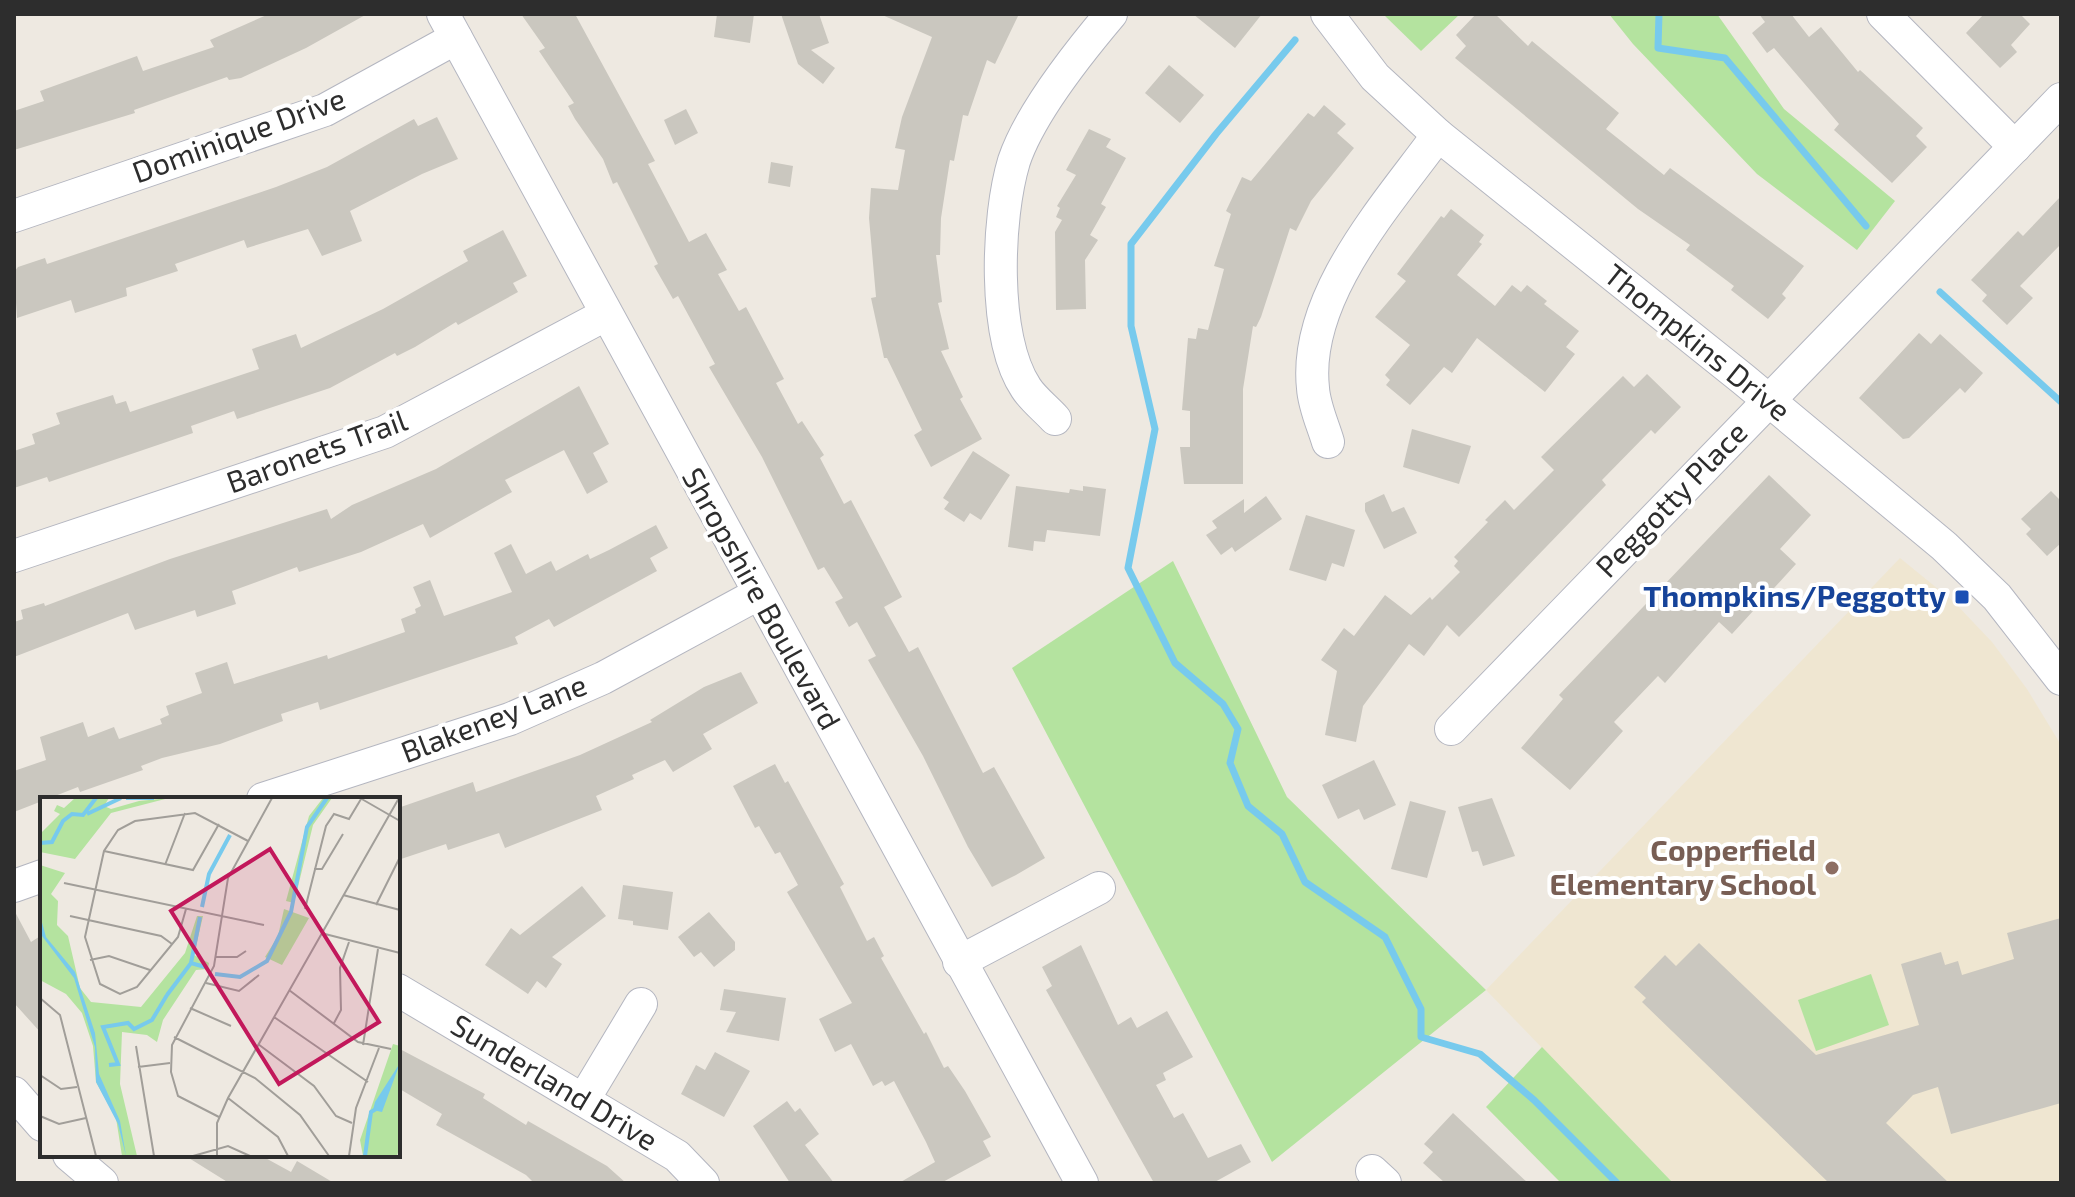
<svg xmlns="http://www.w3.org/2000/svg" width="2075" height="1197" font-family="'Exo 2',sans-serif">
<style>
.education{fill:#efe6d1}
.green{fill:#b4e39f}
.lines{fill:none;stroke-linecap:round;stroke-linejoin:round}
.stream{stroke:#77caed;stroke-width:7}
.building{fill:#cac7bf}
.minor-casing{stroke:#b4b6c0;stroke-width:34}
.minor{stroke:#fff;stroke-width:32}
.transit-dot{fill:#1a4fb4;stroke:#fff;stroke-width:3}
.education-dot{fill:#8d6e63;stroke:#fff;stroke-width:3}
.labels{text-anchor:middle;stroke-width:8;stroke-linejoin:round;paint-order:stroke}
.street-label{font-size:30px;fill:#2d2d2d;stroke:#fff}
.transit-label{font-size:30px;font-weight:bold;fill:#164399;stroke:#fff;text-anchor:end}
.education-label{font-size:30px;font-weight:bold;fill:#785e54;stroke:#fff;text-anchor:end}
.inset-river{fill:none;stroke:#77caed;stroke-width:4}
.inset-road{fill:none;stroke:#a19e99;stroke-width:2}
.view{fill:#c2185b;fill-opacity:0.15;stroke:#c2185b;stroke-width:4}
.inset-edge{fill:none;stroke:#2d2d2d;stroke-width:4}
</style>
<rect width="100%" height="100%" fill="#eee9e1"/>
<path class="education" d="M1900 558 1954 602 1992 642 2027 689 2061 745V1183H1673L1486 990Z"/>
<g class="green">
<path d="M1383 14H1460L1421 51Z"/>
<path d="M1609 14H1717L1784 109 1895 201 1857 250 1757 174 1633 44Z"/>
<path d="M1173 561 1287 797 1486 990 1272 1162 1012 668Z"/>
<path d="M1871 974 1889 1025 1816 1051 1798 1000Z"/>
<path d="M1542 1047 1673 1183H1561L1486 1107Z"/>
</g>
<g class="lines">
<g class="stream">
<path d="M1659 14 1658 48 1725 58 1866 226"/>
<path d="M1295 40 1216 134 1131 244V326L1155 429 1128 568 1175 663 1223 704 1238 729 1230 763 1248 806 1282 834 1305 882 1385 937 1421 1009V1037L1480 1054 1534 1100 1617 1183"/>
<path d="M1940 292 2061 402"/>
</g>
</g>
<g class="building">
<path d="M269 14H367L306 48 241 78 229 80 227 77 134 110 135 113 14 150V111L44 101 40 91 137 56 143 71 214 47 210 40Z"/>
<path d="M521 14H575L655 161 648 164 689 242 706 233 727 270 718 274 739 311 746 307 784 379 776 383 798 424 802 421 824 455 820 458 844 504 851 500 902 597 884 607 909 652 918 647 983 773 994 767 1045 858 1016 875 992 887 968 847 923 756 868 660 876 656 857 622 849 627 835 602 843 598 824 567 818 570 762 457 709 367 715 364 678 296 673 299 654 266 658 264 617 182 613 184 603 159 575 119 568 106 574 103 539 51 545 48Z"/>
<path d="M717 14H754L750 43 714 37Z"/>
<path d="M781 14H819L829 43 811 50 835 68 823 84 798 64Z"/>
<path d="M880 14H1019L995 64 987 60 968 116 963 115 954 161 950 160 941 218 940 255H936L942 302 938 303 949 349 941 351 963 397 960 399 982 439 931 467 914 435 922 430 887 358H884L871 298 876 297 869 218 871 188 898 190 905 150 895 148 902 117 932 37Z"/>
<path d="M1193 14H1262L1235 48Z"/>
<path d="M1476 14H1495L1528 46 1532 41 1619 113 1606 129 1664 175 1670 168 1804 266 1782 294 1786 298 1768 319 1731 290 1734 286 1686 250 1690 245 1638 209 1455 58 1466 46 1456 35Z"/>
<path d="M1759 14H1791L1809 37 1821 27 1858 72 1860 70 1923 128 1916 136 1927 147 1892 183 1834 130 1839 124 1774 48 1767 53 1752 33 1765 22Z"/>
<path d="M1984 14H2020L2030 24 2011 45 2017 52 2000 68 1966 33Z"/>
<path d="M1169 65 1204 95 1180 123 1145 93Z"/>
<path d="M1324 105 1346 124 1337 133 1354 148 1311 201 1296 231 1290 228 1261 317 1256 327 1253 326 1243 389V484H1184L1180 447H1190V411L1182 410 1188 338 1196 339 1198 328 1208 330 1224 269 1214 266 1231 214 1226 211 1242 177 1251 181 1308 113 1314 117Z"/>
<path d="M686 109 698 133 675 145 664 120Z"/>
<path d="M437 117 458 159 422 174 350 211 362 241 322 256 308 229 247 248 244 240 175 264 178 271 126 288 127 296 75 313 71 300 17 318 14 272 18 267 45 258 47 264 276 187 327 167 414 119 418 126Z"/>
<path d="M1089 129 1111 139 1106 147 1126 158 1101 204 1106 207 1090 235 1098 240 1085 260 1086 309 1056 310 1055 232 1062 220 1056 217 1060 208 1057 206 1076 175 1066 170Z"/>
<path d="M771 162 793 166 790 187 768 183Z"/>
<path d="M2061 196V244L2020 286 2033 298 2007 325 1982 301 1987 295 1971 280 2018 231 2023 236Z"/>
<path d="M1451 209 1484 235 1479 242 1482 244 1457 275 1495 306 1512 285 1521 292 1527 285 1547 301 1544 304 1579 331 1566 347 1575 354 1545 392 1477 338 1452 373 1444 367 1410 405 1386 385 1390 380 1385 375 1410 345 1375 317 1406 281 1397 274 1441 216 1444 218Z"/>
<path d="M503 230 527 276 513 283 518 292 458 325 456 322 415 347 397 356 395 353 330 388 237 419 234 411 191 426 193 433 49 482 47 477 14 488V451L35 444 32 434 60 424 56 413 113 395 116 404 126 401 130 412 259 369 252 349 296 334 301 348 383 309 468 261 463 251Z"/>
<path d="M1919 333 1931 344 1940 334 1983 373 1965 393 1960 388 1909 438 1903 439 1859 398Z"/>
<path d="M1647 374 1681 407 1655 434 1651 430 1602 480 1606 485 1459 637 1447 625 1424 656 1409 644 1363 706 1356 742 1325 735 1337 671 1321 660 1344 628 1354 636 1385 595 1411 615 1430 597 1432 600 1460 572 1454 566 1458 561 1454 557 1488 522 1485 520 1505 500 1514 510 1554 470 1541 457 1623 376 1634 387Z"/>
<path d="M579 386 609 444 593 453 608 482 587 494 564 450 505 480 512 492 430 538 423 524 361 552 299 572 297 567 232 591 236 604 197 617 195 610 135 630 128 613 14 657V622L23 619 21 610 44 603 45 606 170 559 327 509 331 519 352 505 436 469Z"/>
<path d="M1412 429 1471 446 1459 484 1403 467Z"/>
<path d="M973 451 1010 475 981 520 970 513 964 522 944 509 949 502 943 498Z"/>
<path d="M1769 475 1811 515 1780 549 1796 564 1732 634 1719 622 1665 683 1658 676 1614 722 1623 731 1570 790 1521 748 1563 699 1559 695Z"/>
<path d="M1016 486 1069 493 1070 489 1083 491V486L1106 489 1100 536 1047 530 1045 542 1034 541 1033 551 1008 547Z"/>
<path d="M2051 491 2061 501V543L2047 556 2026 534 2031 529 2021 519Z"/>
<path d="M1384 494 1392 512 1404 507 1417 533 1384 549 1365 511V503Z"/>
<path d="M1266 496 1282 519 1235 552 1232 547 1221 555 1206 535 1217 528 1212 521 1244 499V513Z"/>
<path d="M1306 515 1355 530 1344 567 1332 563 1326 581 1289 570Z"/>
<path d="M656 525 668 548 650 558 657 571 554 627 549 619 515 637 518 644 320 710 318 702 281 714 283 721 220 744 162 758 141 766 143 770 80 792 78 787 14 812V771L46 760 40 737 83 722 88 737 114 727 119 739 162 724 160 719 169 715 166 706 202 693 195 673 227 662 234 684 327 655 328 659 405 632 401 619 416 613 415 609 421 606 413 587 430 580 444 616 512 592 494 553 511 544 526 574 551 561 556 571 588 554 590 559 609 550Z"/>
<path d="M741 672 758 703 703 734 712 749 673 772 665 760 632 775 634 779 596 796 602 810 505 848 499 833 448 850 446 844 398 860V808L473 782 476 792 580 755 652 722 650 720 704 687Z"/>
<path d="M1374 760 1396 805 1364 820 1359 809 1338 819 1322 785Z"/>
<path d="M775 764 785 783 788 781 844 884 840 887 867 941 874 937 884 956 881 958 924 1034 926 1032 944 1068 948 1066 965 1091 991 1137 983 1141 991 1156 941 1183H899L935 1162 926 1142 894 1081 885 1086 882 1081 873 1086 851 1044 835 1052 819 1019 852 1003 787 892 798 885 780 852 775 854 759 826 755 828 733 786Z"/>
<path d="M1492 798 1515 856 1483 866 1478 851 1472 852 1458 807Z"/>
<path d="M1410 801 1446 811 1427 878 1391 869Z"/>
<path d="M623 885 673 892 668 930 633 925V921L618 919Z"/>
<path d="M582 886 606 916 552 957 562 964 546 988 537 981 528 994 485 965 511 928 520 935Z"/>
<path d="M14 910 31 942 42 935V1034L14 1003Z"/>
<path d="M709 912 735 942V950L714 967 701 952 694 957 678 937Z"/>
<path d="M2061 918V1103L1951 1134 1938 1087 1913 1095 1886 1123 1949 1183H1829L1642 1002 1646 998 1634 987 1665 955 1676 966 1699 943 1816 1055 1919 1025 1901 964 1941 952 1945 965 1958 961 1962 975 2014 959 2007 933Z"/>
<path d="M1081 945 1118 1025 1131 1017 1137 1028 1167 1011 1193 1057 1163 1073 1166 1080 1156 1085 1174 1118 1183 1113 1208 1158 1241 1144 1251 1162 1213 1183H1154L1046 990 1052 986 1042 967Z"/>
<path d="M724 989 786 998 779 1041 726 1032 736 1012 720 1010Z"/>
<path d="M398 1048 485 1094 483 1098 526 1125 528 1121 607 1166 626 1183H534L526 1175 436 1125 442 1114 398 1088Z"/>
<path d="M715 1052 750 1071 724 1117 681 1094 696 1065 705 1070Z"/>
<path d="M787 1101 795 1112 800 1108 819 1134 805 1145 834 1183H790L753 1126Z"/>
<path d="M1453 1113 1528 1183H1445L1423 1163 1433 1152 1424 1144Z"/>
<path d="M184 1155H260L291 1172 297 1161 334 1183H229Z"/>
</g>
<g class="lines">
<g class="minor-casing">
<g id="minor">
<path d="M443 14 1082 1183"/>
<path d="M1327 14 1375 77 1438 135 1743 379 1944 546 1997 597 2061 679"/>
<path d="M1883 14 2015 147"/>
<path d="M14 216 325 110 456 38"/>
<path d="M1055 419C1046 409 1033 399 1026 388 992 337 997 217 1014 161 1030 113 1078 53 1111 14"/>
<path d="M1328 442C1323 425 1314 406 1313 388 1303 296 1388 204 1438 135"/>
<path d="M14 556 385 432 605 315"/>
<path d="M1451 729 2061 99"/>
<path d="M263 799 510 719 603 678 758 594"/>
<path d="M14 886 42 876"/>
<path d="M959 962 1099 888"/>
<path d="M398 990 677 1156 703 1183"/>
<path d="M14 1093 42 1125"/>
<path d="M584 1099 641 1004"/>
<path d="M69 1155 102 1183"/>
<path d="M1372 1171 1385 1183"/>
</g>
</g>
<use href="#minor" class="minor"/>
</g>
<rect class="transit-dot" x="1954" y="589" width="16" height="16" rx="4"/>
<circle class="education-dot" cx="1832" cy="868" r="8"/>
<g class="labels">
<g class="street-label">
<text transform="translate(239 136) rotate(-20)" y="10">Dominique Drive</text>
<text transform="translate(1697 343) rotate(39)" y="10">Thompkins Drive</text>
<text transform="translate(317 452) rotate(-20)" y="10">Baronets Trail</text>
<text transform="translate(1672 500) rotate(-46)" y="10">Peggotty Place</text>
<text transform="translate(761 599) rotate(61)" y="10">Shropshire Boulevard</text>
<text transform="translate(494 719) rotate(-21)" y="10">Blakeney Lane</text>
<text transform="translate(554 1083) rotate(31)" y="10">Sunderland Drive</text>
</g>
<g class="transit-label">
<text x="1946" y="607">Thompkins/Peggotty</text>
</g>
<g class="education-label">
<text x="1816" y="861">Copperfield<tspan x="1816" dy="34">Elementary School</tspan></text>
</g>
</g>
<g transform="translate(40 797)">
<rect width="360" height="360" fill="#eee9e1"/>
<path d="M35 1H69L64 9 71 12 99 4 129 1 71 16 35 62 0 55V37L20 17 14 14 17 8 24 11ZM283 1H292L273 28 254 106 246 104 269 19ZM0 68 25 76 11 97 18 104 17 128 28 139 40 191 51 205 101 210 145 156 157 119H163L154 158 169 166 168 172 156 173 123 223 117 245 107 238 82 235 80 287 97 359H82L76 321 56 285 53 249 42 216 26 197 0 183ZM244 112 269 121 242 168 225 160 238 139ZM353 247 360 249V348L357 359H323L320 343Z" fill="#b4e39f"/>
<path d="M0 118 6 140 35 175 55 236 59 277 80 324 86 359 78 327 56 285 55 250 34 181 2 139ZM360 266 342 315 333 313 335 305Z" fill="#77caed"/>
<path class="inset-river" d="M86 1H114M47 17 81 1M0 46 12 45 23 24 32 17 43 18 56 1M162 110 169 77 190 38M151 166 160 120M175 177 200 180 227 164 251 115 267 30 287 1M127 198 151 166 165 170M69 268 78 267 63 230 88 226 94 232 112 223 127 198M325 359 331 315 336 312"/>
<path class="inset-road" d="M320 1 360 24M64 54 153 73 179 27M125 68 145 16M274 72H282L303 37M24 86 224 128M303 98 360 113M336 108 360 60M146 112 138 140 97 190 80 197 60 187 45 140 64 54 78 33 95 24 155 16 208 44M265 112 286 29 294 17 309 22 321 2M30 119 121 139 132 147M281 136 360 156M175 160H197L206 154M50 163 69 159 110 173M166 186 199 194 219 178M249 193 318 245 351 252M0 201 20 218 56 359M150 211 191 229M234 220 328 285M294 226 301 213 300 171 309 145M134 240 215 281 260 318 289 359M218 247 274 289 296 319 312 326M323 248 338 152M96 249 114 359M98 270 130 266M0 278 21 292 37 290M188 301 238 340 248 359M0 319 19 327 46 321M179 320 138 299 131 275 132 248 174 169 188 81 232 1M153 359 188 349 210 359M177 359V326L188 301 359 1M309 359 316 311 339 251"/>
<path class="view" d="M230 52 339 225 239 287 131 114Z"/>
<rect width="360" height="360" class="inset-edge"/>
</g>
<rect width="2075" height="1197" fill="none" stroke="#2d2d2d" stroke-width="32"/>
</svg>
